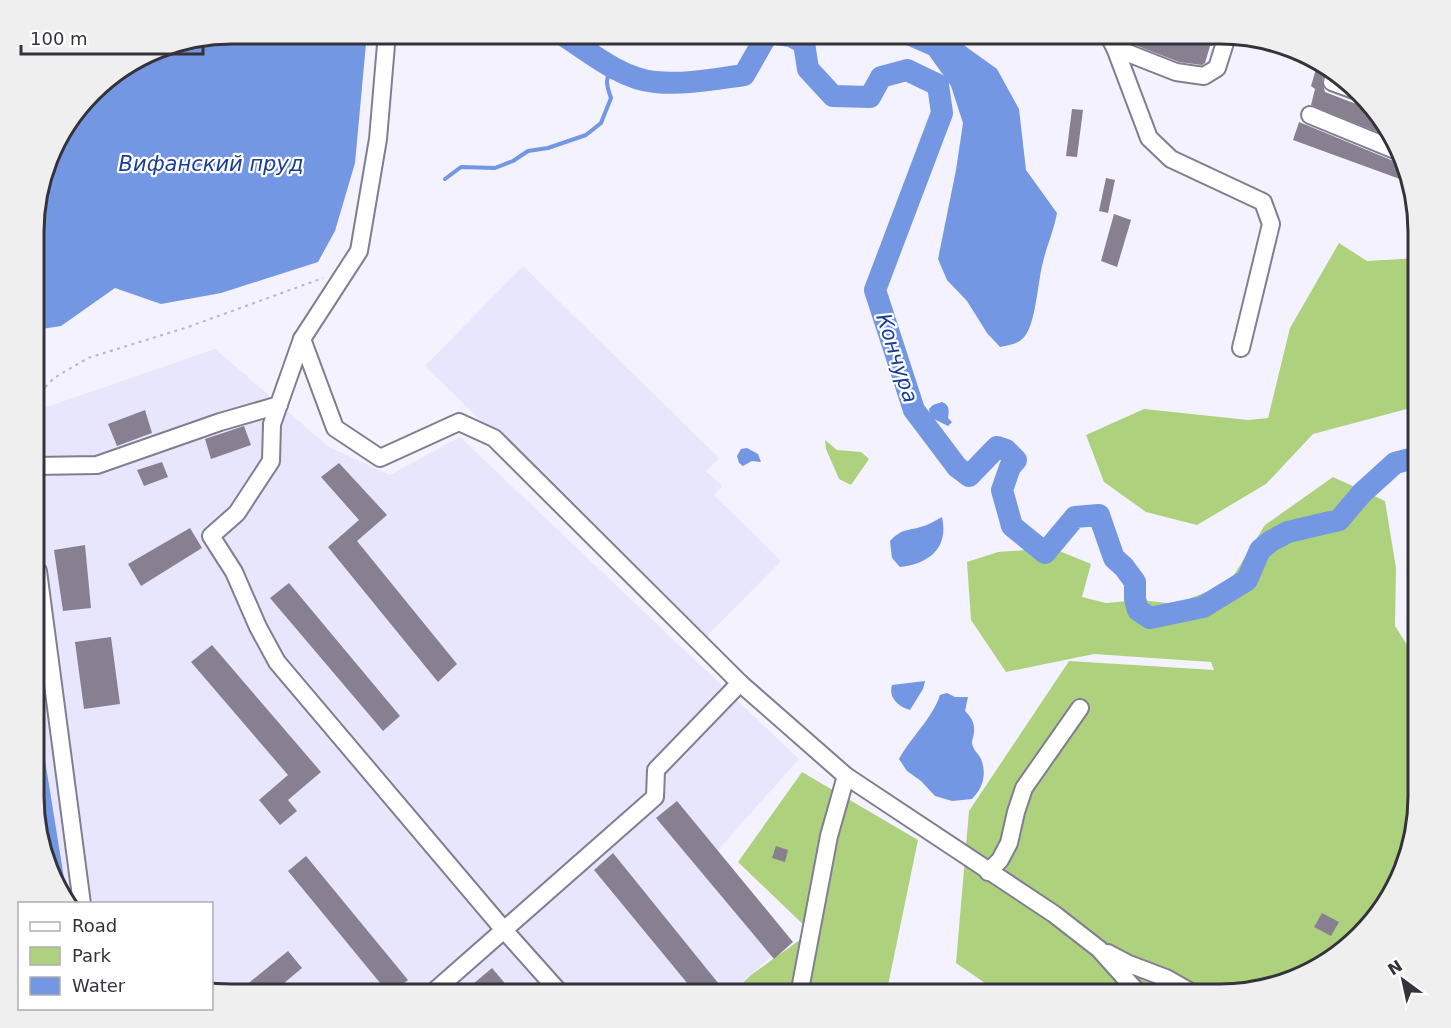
<svg xmlns="http://www.w3.org/2000/svg" width="1451" height="1028" font-family="'DejaVu Sans',sans-serif">
<style>
.built{fill:#e8e6fc}
.green{fill:#aed17e}
.water{fill:#7397e2}
.lines{fill:none;stroke-linecap:round;stroke-linejoin:round}
.stream{stroke:#7397e2;stroke-width:4}
.river{stroke:#7397e2;stroke-width:22}
.building{fill:#888091}
.minor-casing{stroke:#807e90;stroke-width:20}
.path{stroke:#b7b6c1;stroke-width:2;stroke-dasharray:3 4.5;stroke-linecap:butt}
.minor{stroke:#fff;stroke-width:16}
.labels{text-anchor:middle;stroke-width:4.5;stroke-linejoin:round;paint-order:stroke}
.water-label{font-size:21px;font-style:italic;fill:#1b3d94;stroke:#fff}
.rim{fill:none;stroke:#34333b;stroke-width:3}
</style>
<rect width="100%" height="100%" fill="#f3f2fe"/>
<g class="built">
<path d="M523 266 719 458 706 471 722 486 714 495 781 561 704 639 425 366Z"/>
<path d="M215 349 329 447 390 475 460 437 799 759 717 851 787 941 730 995H219L212 993V904L67 903 59 895 35 822V411Z"/>
</g>
<g class="green">
<path d="M1339 243 1367 261 1418 258V406L1313 434 1266 484 1197 525 1146 512 1104 482 1086 435 1144 409 1248 420 1268 418 1290 328Z"/>
<path d="M825 440 837 450 861 452 869 459 851 485 839 479 826 449Z"/>
<path d="M1333 477 1385 501 1396 568 1395 626 1418 662V809L1403 872 1377 918 1307 975 1220 995H998L995 990 956 963 969 811 1069 661 1214 670 1211 662 1094 654 1006 672 971 620 967 562 998 552 1052 548 1091 564 1082 597 1106 603 1141 600 1176 604 1229 583 1265 525Z"/>
<path d="M802 772 918 840 886 995H731L751 975 811 932 738 862Z"/>
</g>
<g class="water">
<path d="M232 33H367L355 163 335 231 318 262 221 293 161 304 115 288 61 326 35 330V205L59 133 101 82 168 44Z"/>
<path d="M473 33H588L618 69 607 76 600 67 569 50 553 37H536L518 43Z"/>
<path d="M849 33H947L997 69 1019 109 1026 170 1057 213C1054 230 1047 245 1043 262 1038 280 1036 322 1025 336 1019 344 1010 345 1000 347L987 333 967 301 947 280 938 259 956 170 963 123 951 86 929 55 897 41Z"/>
<path d="M942 402C950 405 949 411 948 418L952 422 948 426 930 417 929 409 933 405Z"/>
<path d="M747 448 758 454 761 462 752 461 743 466 739 463 737 456 741 449Z"/>
<path d="M942 517C949 548 929 564 900 567L892 558 890 541C902 528 909 531 924 526 930 524 936 520 942 517Z"/>
<path d="M925 681 923 689 910 710C899 707 888 698 892 685Z"/>
<path d="M947 693 955 697H968L965 711C971 717 975 723 974 732 974 736 972 739 972 742 972 749 978 753 981 759 987 774 983 788 972 799L952 801 935 796 921 781 907 771 899 759C911 737 932 719 940 695Z"/>
<path d="M35 704H36L68 903H66L59 895 35 822Z"/>
</g>
<g class="lines">
<path class="stream" d="M445 179 461 167 495 168 513 161 528 151 548 148 586 135 601 123 611 98C607 87 602 73 618 69"/>
<path class="river" d="M560 33C588 51 621 79 655 82 685 85 715 79 744 75L768 33 791 36 804 43 808 69 833 96 870 97 881 77 907 70 938 85 942 113 875 290 914 410 957 467 969 476 997 447 1006 450 1016 460 1010 467 1002 490 1012 526 1045 553 1075 517 1099 515 1114 558 1124 567 1135 582V599L1138 610 1150 618 1203 607 1247 580 1260 550 1271 541 1288 532 1339 520 1362 493 1395 463 1418 457"/>
</g>
<g class="building">
<path d="M1133 33H1216L1212 46H1210L1205 63 1202 65 1179 62 1130 43Z"/>
<path d="M1318 62 1326 66 1322 80 1325 92 1369 109 1392 138 1311 105 1315 89 1311 86Z"/>
<path d="M1072 109 1083 110 1077 157 1066 156Z"/>
<path d="M1299 122 1396 162H1402L1408 182 1293 140Z"/>
<path d="M1106 178 1115 180 1108 213 1099 211Z"/>
<path d="M1114 214 1131 220 1117 267 1101 261Z"/>
<path d="M145 410 152 433 117 446 108 424Z"/>
<path d="M244 426 251 445 211 459 205 439Z"/>
<path d="M162 462 168 477 144 486 137 470Z"/>
<path d="M339 463 387 515 357 541 457 664 438 682 328 547 359 520 321 477Z"/>
<path d="M190 528 202 548 141 586 128 564Z"/>
<path d="M85 545 91 608 63 611 54 550Z"/>
<path d="M289 583 400 716 383 731 270 598Z"/>
<path d="M111 637 120 704 84 709 75 642Z"/>
<path d="M212 645 321 772 288 800 297 811 280 825 259 800 288 775 191 662Z"/>
<path d="M677 801 793 942 774 959 656 818Z"/>
<path d="M776 846 788 850 785 862 772 858Z"/>
<path d="M613 853 723 989 716 995H697L594 870Z"/>
<path d="M306 856 408 980 390 995 288 871Z"/>
<path d="M1322 913 1339 922 1331 936 1314 927Z"/>
<path d="M288 951 302 968 270 995H234Z"/>
<path d="M492 968 515 995H482L473 984Z"/>
</g>
<g class="lines">
<g class="minor-casing">
<g id="minor">
<path d="M387 33 378 139 359 251 302 339 272 424 271 461 237 513 211 536 234 572 258 627 277 662 504 930 562 995"/>
<path d="M1107 33 1115 48"/>
<path d="M1228 33 1217 68 1204 76 1176 72 1115 48 1149 138 1171 159 1263 202 1271 224 1241 348"/>
<path d="M1335 71 1332 82 1354 90"/>
<path d="M1310 115 1400 152"/>
<path d="M302 339 335 428 380 458 459 422 494 438 740 683 846 776 1054 914 1099 949 1140 995"/>
<path d="M35 466 97 465 220 422 279 405"/>
<path d="M38 571 82 904"/>
<path d="M988 872 1000 860 1009 843 1016 812 1024 788 1080 708"/>
<path d="M1108 953 1129 964 1166 978 1196 995"/>
<path d="M430 995 655 797 656 770 740 683"/>
<path d="M799 995 829 836 846 776"/>
</g>
</g>
<path class="path" d="M35 398 54 378 88 358 188 327 323 278"/>
<use href="#minor" class="minor"/>
</g>
<g class="labels">
<g class="water-label">
<text x="211" y="171">Вифанский пруд</text>
<text transform="translate(897 358) rotate(72)" y="7">Кончура</text>
</g>
</g>
<path d="M0 0H1451V1028H0ZM232 44H1220A188 188 0 0 1 1408 232V796A188 188 0 0 1 1220 984H232A188 188 0 0 1 44 796V232A188 188 0 0 1 232 44Z" fill="#efefef" fill-rule="evenodd"/>
<path class="rim" d="M232 44H1220A188 188 0 0 1 1408 232V796A188 188 0 0 1 1220 984H232A188 188 0 0 1 44 796V232A188 188 0 0 1 232 44Z"/>
<rect x="18" y="902" width="195" height="108" fill="#ffffff" stroke="#aeadb1" stroke-width="1.5"/>
<rect x="30" y="922" width="30" height="9" fill="#ffffff" stroke="#aeadb1" stroke-width="1.5"/>
<text x="72" y="932" font-size="18" fill="#34333b">Road</text>
<rect x="30" y="947" width="30" height="18" fill="#aed17e" stroke="#aeadb1" stroke-width="1.5"/>
<text x="72" y="962" font-size="18" fill="#34333b">Park</text>
<rect x="30" y="977" width="30" height="18" fill="#7397e2" stroke="#aeadb1" stroke-width="1.5"/>
<text x="72" y="992" font-size="18" fill="#34333b">Water</text>
<g transform="translate(1403 980) rotate(327)" stroke="#ffffff" stroke-width="4.5" paint-order="stroke">
<path d="M0-4.5L10 22L0 15L-10 22Z" fill="#34333b"/>
<text y="-9" font-size="16" font-weight="bold" text-anchor="middle" fill="#34333b">N</text>
</g>
<path d="M21 45v9h182v-9" fill="none" stroke="#34333b" stroke-width="3"/>
<text x="30" y="45" font-size="18" fill="#34333b" stroke="#ffffff" stroke-width="4.5" paint-order="stroke">100 m</text>
</svg>
